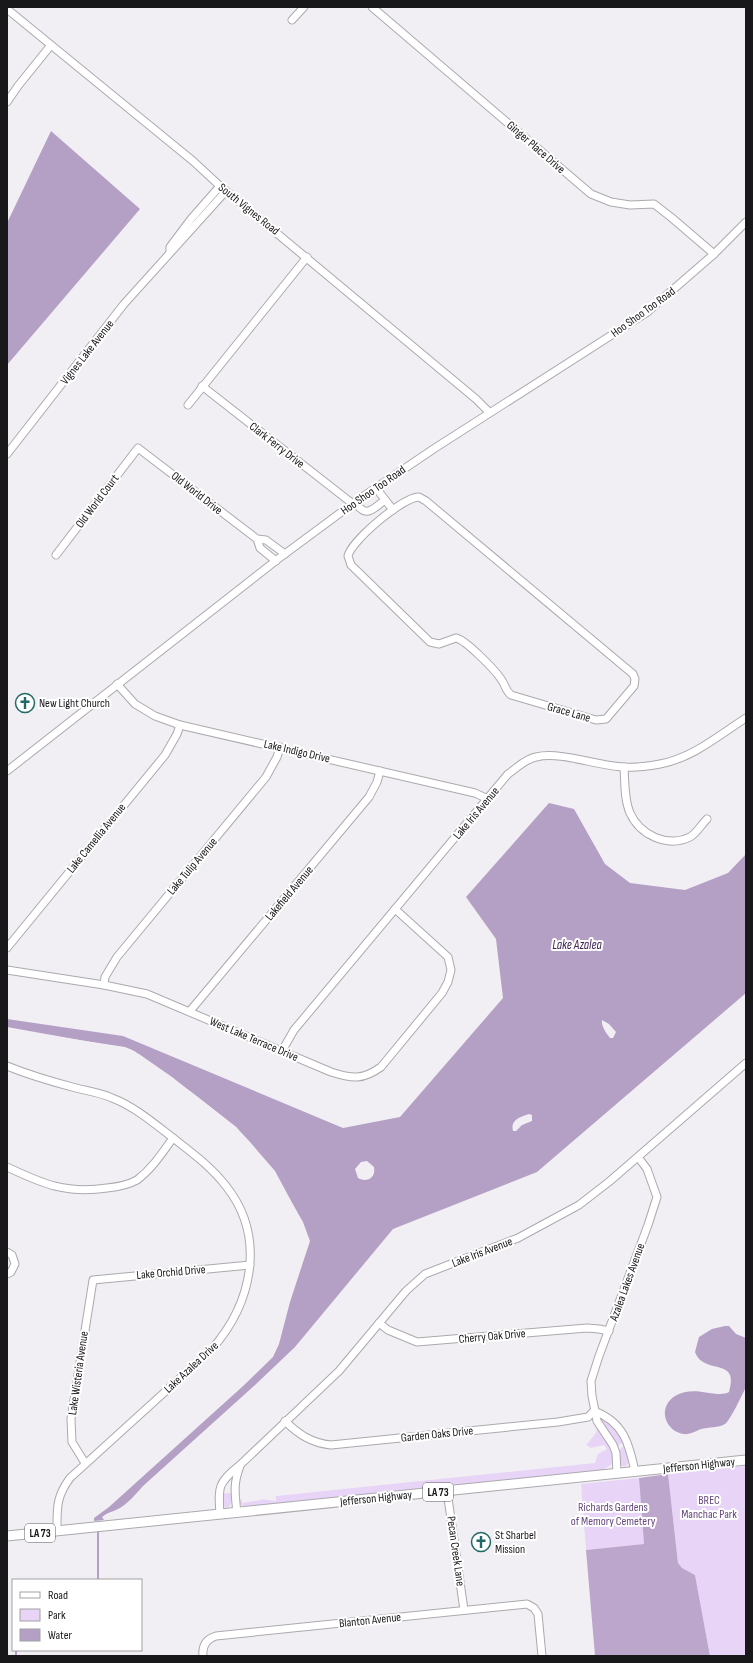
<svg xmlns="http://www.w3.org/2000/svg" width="753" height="1663" font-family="'Sofia Sans Condensed',sans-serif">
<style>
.green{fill:#e8d4f7}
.forest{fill:#bca6cc}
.water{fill:#b49fc5;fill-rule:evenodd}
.pier{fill:#f2eff4}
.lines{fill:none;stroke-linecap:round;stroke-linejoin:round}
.stream{stroke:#b49fc5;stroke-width:2}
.minor-casing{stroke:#aca9ae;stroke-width:9}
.major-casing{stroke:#aca9ae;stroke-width:11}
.minor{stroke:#fff;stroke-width:7}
.major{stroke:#fff;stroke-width:9}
.labels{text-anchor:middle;stroke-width:4;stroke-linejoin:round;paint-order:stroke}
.shield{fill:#fff;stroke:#5d5d5e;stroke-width:1}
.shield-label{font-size:11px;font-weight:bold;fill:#181719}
.street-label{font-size:12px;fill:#181719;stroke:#fff}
.poi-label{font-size:12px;fill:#181719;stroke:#fff;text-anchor:start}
.park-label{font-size:12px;fill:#65477a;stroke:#fff}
.water-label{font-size:13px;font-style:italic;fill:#3f2252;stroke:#fff}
</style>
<rect width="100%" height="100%" fill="#f2eff4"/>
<g class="green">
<path d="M600 1416 616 1430 625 1443 619 1444V1446L617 1447 613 1438 599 1419Z"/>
<path d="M597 1428C605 1438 618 1451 611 1465L602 1470 246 1508 239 1503V1499L242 1500V1503L261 1500V1499L276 1501V1496L595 1463 598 1454 607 1449 604 1445 591 1448 586 1445 596 1433Z"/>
<path d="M625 1445 628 1463 626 1466H622L620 1464 618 1451Z"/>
<path d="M746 1466V1656H710L695 1575 682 1568 678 1563 668 1474Z"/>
<path d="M639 1478 644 1544 586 1550 581 1484Z"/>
<path d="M228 1493H231V1503L229 1507 226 1508 223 1505 221 1494Z"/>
</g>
<path class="forest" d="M668 1474 678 1563 682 1568 695 1575 710 1656H595L586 1550 644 1544 639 1478Z"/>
<g class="water">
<path d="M51 131 140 209 7 365V223Z"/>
<path d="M549 803 574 809 605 864 630 883 685 890 728 873 746 854V993L537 1172 393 1229 295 1347 255 1385 143 1486C135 1495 127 1505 116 1510 111 1512 107 1513 102 1517L104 1520 94 1521V1518L109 1507 242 1387 273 1357 279 1344 290 1302 310 1241 303 1222 274 1172 236 1127 172 1077 139 1054 130 1049 7 1027V1019L123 1036 343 1128 400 1117 503 998 496 939 466 897ZM602 1020 609 1024 616 1032 613 1038H610C606 1033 601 1026 602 1020ZM529 1114 532 1115V1121L522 1125 516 1131H513C510 1120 520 1117 529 1114ZM367 1161 374 1167C376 1178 367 1183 358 1178L355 1169 361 1162Z"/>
<path d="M725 1326H729L736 1334 746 1338C746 1346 748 1381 746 1387 743 1393 730 1421 725 1424 719 1428 708 1427 701 1429 696 1431 689 1435 684 1434 681 1434 678 1432 675 1431 662 1422 661 1405 675 1396 695 1384 716 1399 729 1392 740 1356 704 1376 695 1352L699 1337 712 1329Z"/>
</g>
<g class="pier">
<path d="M59 1037 125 1047 136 1052V1053L124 1049 86 1044 58 1038Z"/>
<path d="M190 1091 236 1127 250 1142 275 1171 297 1212 296 1213 272 1171 235 1127 188 1093Z"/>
</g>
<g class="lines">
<g class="stream">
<path d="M98 1529V1580"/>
<path d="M16 1656V1651L18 1650"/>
</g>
<g class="minor-casing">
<g id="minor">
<path d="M372 7 591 194 611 202 630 205 654 204 672 218 714 254"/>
<path d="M7 9 193 161 220 186 476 399 489 412"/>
<path d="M292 20 304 7"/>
<path d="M7 102 18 86 51 45"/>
<path d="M170 252V247L191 219 220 186"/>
<path d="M202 386 353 504"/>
<path d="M188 405 307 257"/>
<path d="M7 454 124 304 226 191"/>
<path d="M376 488 393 510"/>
<path d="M419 497 426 501 633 674 635 679 634 686 606 719 596 720 511 695C505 690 505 684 501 679 495 670 466 640 456 638L439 644 430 642 351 565 348 556C351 541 403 497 419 497Z"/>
<path d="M355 502C366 519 373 509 385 500"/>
<path d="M257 539 260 548 276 561"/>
<path d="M56 555 138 448 257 539 266 540 285 554"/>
<path d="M117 684 135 704 155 716 180 725 475 793 488 799"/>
<path d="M624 767C625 782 624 799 630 813 640 835 667 848 690 837 696 834 702 824 707 819"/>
<path d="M7 771 278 559 355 502 435 448 646 313 714 254 746 222"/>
<path d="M7 948 165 755 177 734 180 725"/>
<path d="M7 970 104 985 147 994 331 1072C353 1079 363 1080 381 1067L442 993 448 982 451 970 448 957 395 909"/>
<path d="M104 985 105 977 117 957 266 777 277 757 280 747"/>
<path d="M190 1011 369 797 377 782 380 771"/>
<path d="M282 1051 294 1030 508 774C517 768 525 759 536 757 561 751 597 766 624 767 635 768 649 766 660 764 693 758 719 735 746 718"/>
<path d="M7 1066C29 1075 53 1082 76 1088 88 1091 101 1093 112 1098 136 1107 157 1126 177 1141 195 1155 212 1168 226 1186 267 1238 252 1304 211 1350L70 1478C56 1497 57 1508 57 1531"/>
<path d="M7 1167C43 1184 66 1194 107 1188 117 1187 128 1185 137 1180 152 1169 162 1153 173 1138"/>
<path d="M7 1252 12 1255 15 1264 11 1272 7 1274"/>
<path d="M379 1323 388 1330 417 1342 587 1328 599 1329 609 1331"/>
<path d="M594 1411C624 1422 629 1444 635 1471"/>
<path d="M285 1421C299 1435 312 1443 331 1445L558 1422 588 1417 594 1411"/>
<path d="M85 1463 72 1442 71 1419 93 1280 250 1265"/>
<path d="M617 1473 616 1453 613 1445 597 1421 592 1396 591 1381 599 1356 648 1225 657 1197 647 1169 638 1157"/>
<path d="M447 1491 464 1610"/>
<path d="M237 1513C235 1494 233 1484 240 1466"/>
<path d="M220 1514C218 1486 218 1483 240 1465L339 1371 406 1291 425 1274 518 1238 579 1205 610 1181 746 1063"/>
<path d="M203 1656C202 1646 206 1639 216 1636L527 1604 534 1608 538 1614 542 1656"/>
</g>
</g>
<g class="major-casing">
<path id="major" d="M7 1536 746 1460"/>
</g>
<use href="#minor" class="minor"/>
<use href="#major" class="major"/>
</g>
<defs>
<g id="church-ring" transform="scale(1)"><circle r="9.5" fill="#fff" stroke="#1f6a66" stroke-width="1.5"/><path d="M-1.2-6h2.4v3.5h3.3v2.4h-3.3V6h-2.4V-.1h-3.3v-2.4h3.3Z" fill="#1f6a66"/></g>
</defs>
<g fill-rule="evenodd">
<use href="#church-ring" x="25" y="703"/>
<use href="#church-ring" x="481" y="1542"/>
</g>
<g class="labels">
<g class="shield">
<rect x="423" y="1483" width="30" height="18" rx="3"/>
<rect x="25" y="1524" width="30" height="18" rx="3"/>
</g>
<g class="shield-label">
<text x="438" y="1496">LA 73</text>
<text x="40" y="1537">LA 73</text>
</g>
<g class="street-label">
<text transform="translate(536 147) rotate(41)" y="4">Ginger Place Drive</text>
<text transform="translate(249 209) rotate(39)" y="4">South Vignes Road</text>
<text transform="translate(643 312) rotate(-36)" y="4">Hoo Shoo Too Road</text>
<text transform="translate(87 352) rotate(-52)" y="4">Vignes Lake Avenue</text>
<text transform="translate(277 445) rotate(38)" y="4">Clark Ferry Drive</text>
<text transform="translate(373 490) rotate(-35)" y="4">Hoo Shoo Too Road</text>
<text transform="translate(197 493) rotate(38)" y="4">Old World Drive</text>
<text transform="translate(97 501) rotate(-53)" y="4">Old World Court</text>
<text transform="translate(569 712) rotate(16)" y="4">Grace Lane</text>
<text transform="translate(297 751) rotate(13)" y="4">Lake Indigo Drive</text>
<text transform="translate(476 813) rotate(-50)" y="4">Lake Iris Avenue</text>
<text transform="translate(96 838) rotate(-51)" y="4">Lake Camellia Avenue</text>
<text transform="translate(192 866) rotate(-50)" y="4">Lake Tulip Avenue</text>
<text transform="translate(289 893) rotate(-50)" y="4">Lakefield Avenue</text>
<text transform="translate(254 1039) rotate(23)" y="4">West Lake Terrace Drive</text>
<text transform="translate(482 1252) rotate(-21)" y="4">Lake Iris Avenue</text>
<text transform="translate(171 1272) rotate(-5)" y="4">Lake Orchid Drive</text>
<text transform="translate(627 1282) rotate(-70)" y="4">Azalea Lakes Avenue</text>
<text transform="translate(492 1336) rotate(-5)" y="4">Cherry Oak Drive</text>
<text transform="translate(191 1367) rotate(-43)" y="4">Lake Azalea Drive</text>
<text transform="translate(78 1373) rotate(-82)" y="4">Lake Wisteria Avenue</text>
<text transform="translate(437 1434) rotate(-6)" y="4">Garden Oaks Drive</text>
<text transform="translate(699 1465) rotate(-6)" y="4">Jefferson Highway</text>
<text transform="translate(376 1498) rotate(-6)" y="4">Jefferson Highway</text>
<text transform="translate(456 1551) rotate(82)" y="4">Pecan Creek Lane</text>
<text transform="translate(370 1620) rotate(-6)" y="4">Blanton Avenue</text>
</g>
<g class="poi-label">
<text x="39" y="707">New Light Church</text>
<text x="495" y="1539">St Sharbel<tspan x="495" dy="14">Mission</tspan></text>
</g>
<g class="park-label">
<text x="709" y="1504">BREC<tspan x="709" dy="14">Manchac Park</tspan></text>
<text x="613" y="1511">Richards Gardens<tspan x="613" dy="14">of Memory Cemetery</tspan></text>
</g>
<g class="water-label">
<text x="577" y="949">Lake Azalea</text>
</g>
</g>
<rect width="753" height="1663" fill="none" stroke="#181719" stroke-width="16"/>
<rect x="12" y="1579" width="130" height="72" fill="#ffffff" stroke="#a3a2a3"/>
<rect x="20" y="1592" width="20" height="6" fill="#ffffff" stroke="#a3a2a3"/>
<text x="48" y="1599" font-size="12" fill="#181719">Road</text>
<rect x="20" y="1609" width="20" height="12" fill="#e8d4f7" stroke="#a3a2a3"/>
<text x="48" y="1619" font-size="12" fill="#181719">Park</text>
<rect x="20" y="1629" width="20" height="12" fill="#b49fc5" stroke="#a3a2a3"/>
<text x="48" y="1639" font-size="12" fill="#181719">Water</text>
</svg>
